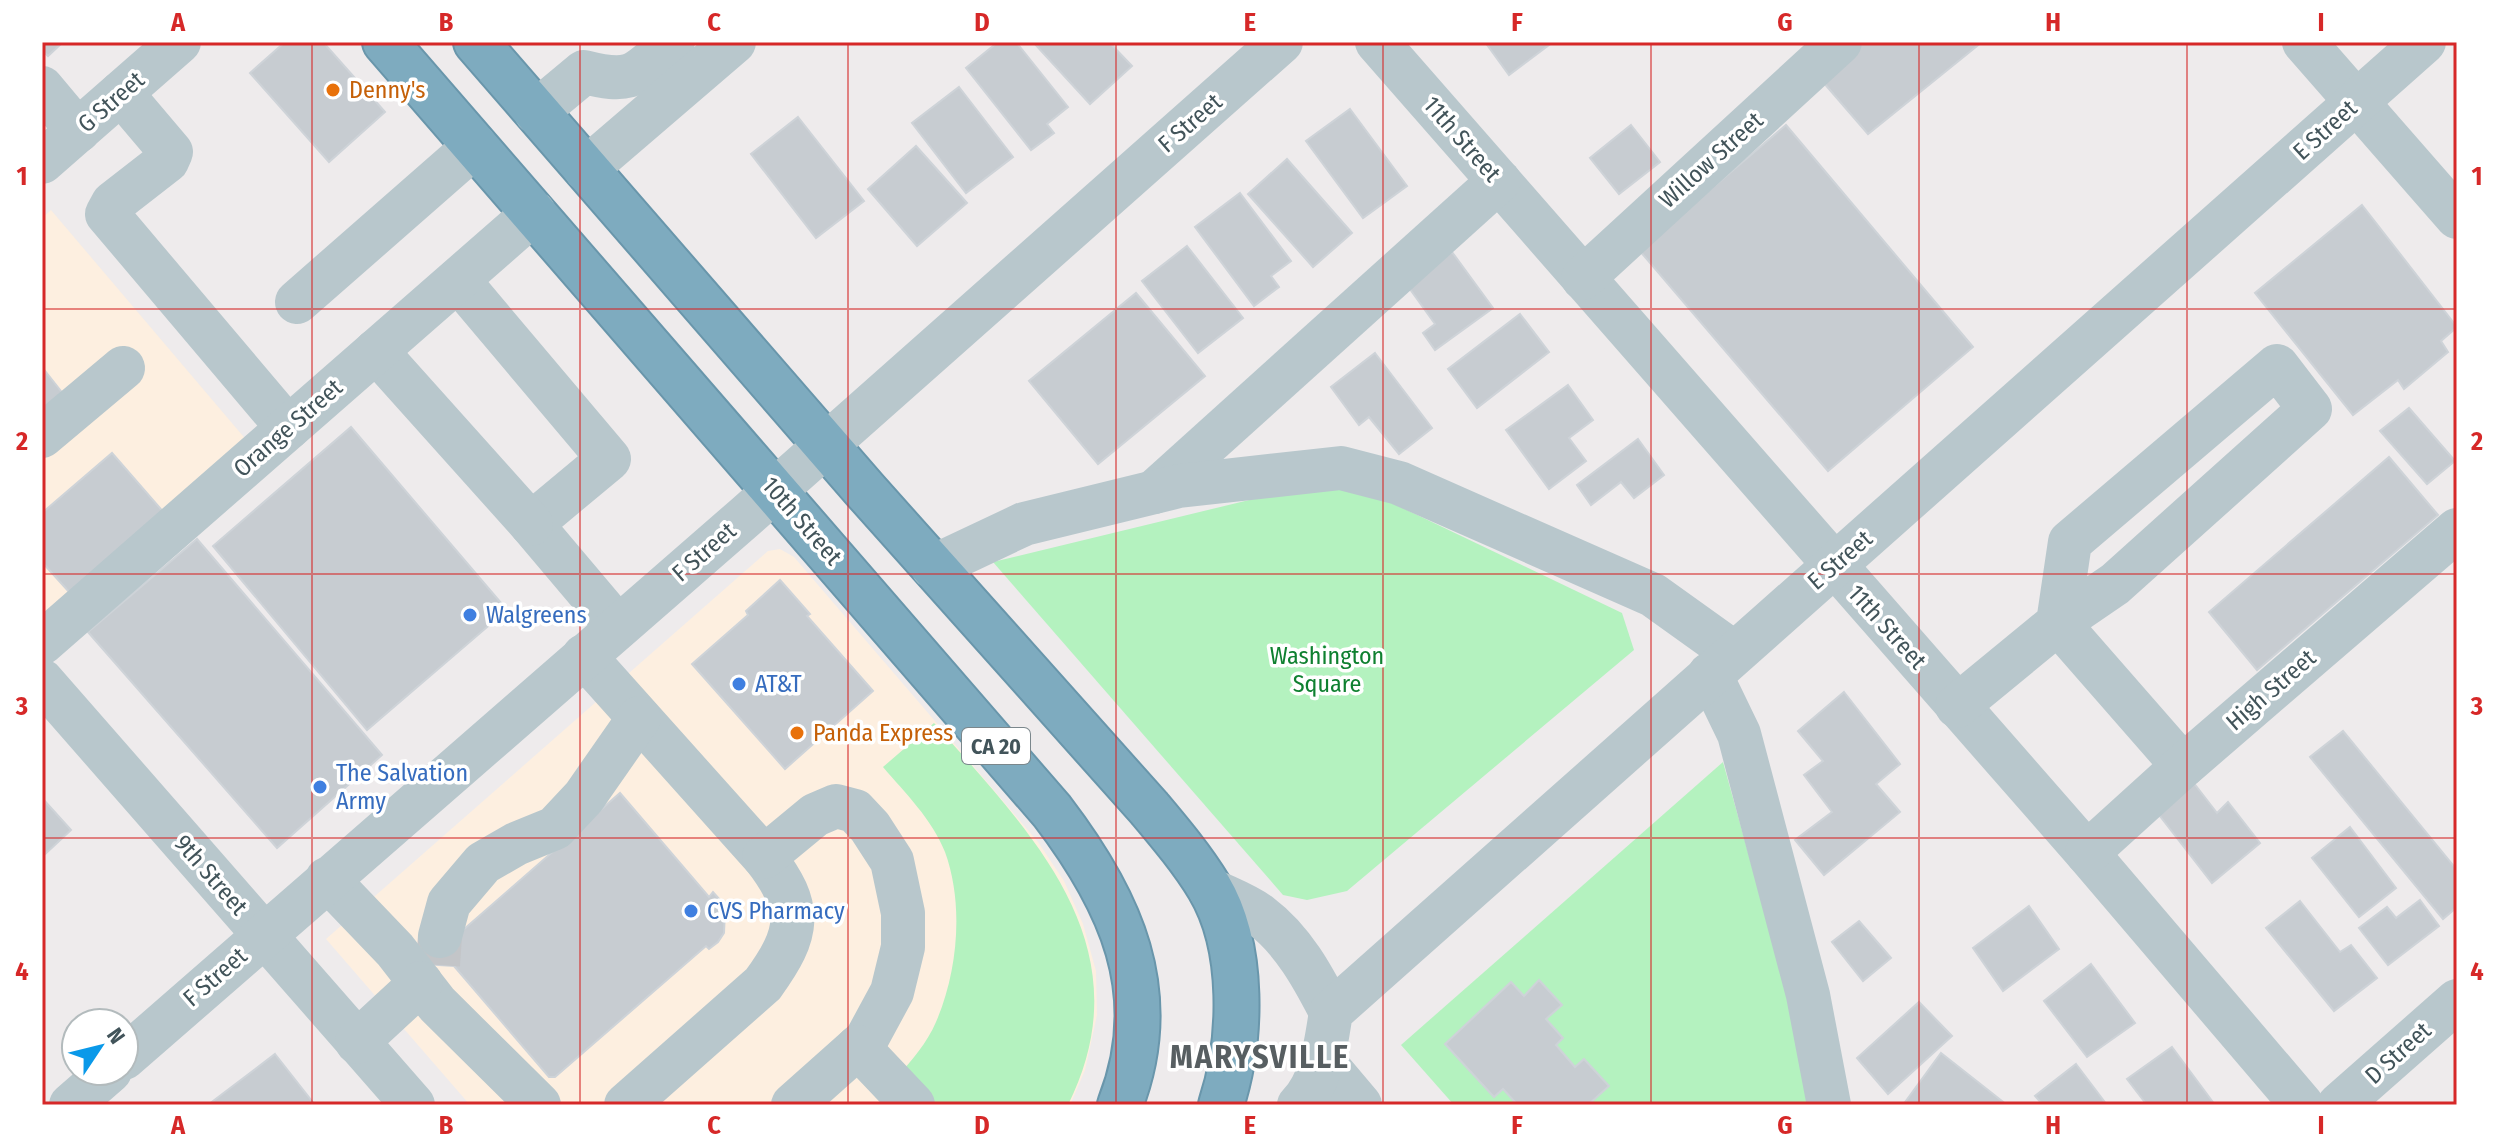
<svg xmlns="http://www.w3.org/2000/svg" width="2499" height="1147" font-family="'Fira Sans Condensed',sans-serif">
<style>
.commercial{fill:#fdefe0}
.green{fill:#b4f2bf}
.building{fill:#c7ccd1;stroke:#ced3d8;stroke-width:2}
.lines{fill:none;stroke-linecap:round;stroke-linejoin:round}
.minor-tunnel{stroke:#c3c5c8;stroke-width:44;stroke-dasharray:44 22;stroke-linecap:butt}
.highway-casing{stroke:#6996ab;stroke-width:48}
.minor{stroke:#b8c7cc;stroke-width:44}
.highway{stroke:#7eabbf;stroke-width:44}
.grid{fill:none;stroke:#d62828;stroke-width:2;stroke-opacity:0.55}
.food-dot{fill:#e8710a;stroke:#fff;stroke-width:3}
.shop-dot{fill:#3f7fe0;stroke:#fff;stroke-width:3}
.labels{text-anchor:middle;stroke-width:7;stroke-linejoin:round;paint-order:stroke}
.shield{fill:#fff;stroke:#7b878c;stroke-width:2}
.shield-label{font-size:22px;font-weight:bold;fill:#42545a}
.food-label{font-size:24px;fill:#c56008;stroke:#fff;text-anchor:start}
.street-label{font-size:24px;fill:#42545a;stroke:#fff}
.shop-label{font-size:24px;fill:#366cbe;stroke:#fff;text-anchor:start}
.park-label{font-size:24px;fill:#0f8030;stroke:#fff}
.district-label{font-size:32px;font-weight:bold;letter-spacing:2px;fill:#575e61;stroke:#fff}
.neatline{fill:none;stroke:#d62828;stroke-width:3}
.grid-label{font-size:26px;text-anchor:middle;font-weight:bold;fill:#d62828}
</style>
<rect width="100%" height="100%" fill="#eeebec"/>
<g class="commercial">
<path d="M51 210 254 449 51 621 42 611V218Z"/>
<path d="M780 549 794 557 947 735 1038 842 1064 881 1083 924 1096 971 1097 1015 1085 1070 1070 1105H470L326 939 768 551Z"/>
</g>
<g class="green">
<path d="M1340 478 1622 613 1634 650 1347 891 1307 900 1283 895 993 562Z"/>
<path d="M934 723C1032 834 1147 946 1068 1105H926L897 1077C912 1060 927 1043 936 1022 958 971 964 904 945 852 932 819 905 793 883 767Z"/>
<path d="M1723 762 1818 1105H1454L1401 1045Z"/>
</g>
<g class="building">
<path d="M42 42H63L48 56 42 50Z"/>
<path d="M285 42H323L385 112 329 162 250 73Z"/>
<path d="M998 42H1016L1068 107 1047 124 1054 133 1031 150 966 68Z"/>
<path d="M1033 42H1109L1132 66 1090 104Z"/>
<path d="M1485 42H1553L1509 75Z"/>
<path d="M1857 42H1982L1868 134 1817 75Z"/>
<path d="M959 87 1013 157 966 193 912 123Z"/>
<path d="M1350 109 1407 186 1363 218 1306 141Z"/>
<path d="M798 117 864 201 816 238 751 154Z"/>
<path d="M1631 125 1660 162 1619 194 1590 158Z"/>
<path d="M1786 125 1973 347 1828 471 1639 250Z"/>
<path d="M916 146 967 203 917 246 868 189Z"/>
<path d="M1287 159 1352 233 1313 267 1248 194Z"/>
<path d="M1240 193 1291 261 1271 276 1279 287 1254 306 1195 227Z"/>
<path d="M2362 205 2457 327 2441 341 2448 352 2404 389 2398 380 2353 415 2255 293Z"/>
<path d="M1187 246 1243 318 1198 353 1142 281Z"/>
<path d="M1452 252 1493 308 1435 350 1423 333 1435 324 1407 285Z"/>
<path d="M1136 293 1205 376 1098 464 1029 381Z"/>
<path d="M1520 314 1549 352 1477 408 1448 369Z"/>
<path d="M1375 353 1432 428 1399 454 1369 417 1359 425 1331 387Z"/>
<path d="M42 367 68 400 42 419Z"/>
<path d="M1568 385 1593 420 1569 438 1586 461 1549 489 1506 430Z"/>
<path d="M2409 408 2455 461 2427 484 2380 431Z"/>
<path d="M351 427 507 610 367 730 213 546Z"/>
<path d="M1638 439 1664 475 1634 498 1621 482 1591 505 1577 485Z"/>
<path d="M112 453 166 515 71 594 42 562V513Z"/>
<path d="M2389 457 2438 515 2257 670 2209 612Z"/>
<path d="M197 539 382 755 277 848 88 632Z"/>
<path d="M780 580 810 614 807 616 873 691 785 769 692 664 748 615 746 611Z"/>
<path d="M1844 692 1900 764 1876 784 1900 812 1824 875 1795 840 1832 812 1804 775 1823 761 1798 731Z"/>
<path d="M2343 731 2457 870V907L2443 919 2310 757Z"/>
<path d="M2193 782 2217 813 2228 802 2260 843 2212 883 2156 811Z"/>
<path d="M620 793 709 897 713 892 721 901 725 911 724 933 718 942 709 949 706 946 555 1077H549L454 966 424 964 426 935 455 937Z"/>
<path d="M42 798 71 830 42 857Z"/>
<path d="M2350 827 2396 888 2359 917 2312 858Z"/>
<path d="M2420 900 2439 926 2388 965 2359 928 2387 907 2396 918Z"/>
<path d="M2300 901 2340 952 2351 945 2377 978 2334 1011 2266 928Z"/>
<path d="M2029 906 2059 949 2003 991 1973 948Z"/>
<path d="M1859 921 1891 958 1863 981 1832 942Z"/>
<path d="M2091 964 2135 1023 2087 1057 2044 1001Z"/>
<path d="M1539 980 1562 1005 1546 1019 1563 1038 1556 1045 1575 1067 1584 1059 1609 1086 1588 1105H1512L1515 1102 1503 1089 1494 1097 1445 1044 1511 982 1524 996Z"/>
<path d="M1919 1002 1952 1036 1888 1094 1857 1058Z"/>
<path d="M2172 1047 2215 1105H2147L2127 1079Z"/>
<path d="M1941 1053 2007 1105H1903Z"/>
<path d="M275 1054 315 1105H210L209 1104Z"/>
<path d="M2076 1064 2107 1105H2043L2035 1096Z"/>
</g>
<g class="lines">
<path class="minor-tunnel" d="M438 965 440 936"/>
<g class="highway-casing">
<g id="highway">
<path d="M385 42 1052 811C1120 900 1164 993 1120 1105"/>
<path d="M476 42 865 490 1149 808C1170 833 1192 859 1209 887 1245 947 1242 1041 1221 1105"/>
</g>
</g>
<g class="minor">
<path d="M1377 42 2087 853 2302 1105"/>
<path d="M2304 42 2457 217"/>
<path d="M42 88 78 131"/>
<path d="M121 93 171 152 167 161 113 203 107 214 288 428"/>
<path d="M536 112 584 72C635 85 636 74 673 42"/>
<path d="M42 162 179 42"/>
<path d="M586 169 734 42"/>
<path d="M1583 278 1840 42"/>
<path d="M458 280 609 459 531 524 618 627"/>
<path d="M297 302 475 146"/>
<path d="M376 351 531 524"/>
<path d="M42 436 123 368"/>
<path d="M1154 492 1499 181"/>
<path d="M933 567 1024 524 1179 486 1341 468 1399 483 1653 595 1734 653"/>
<path d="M42 643 534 213"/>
<path d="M584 656 764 857C804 908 800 933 763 984L626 1105"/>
<path d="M1710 674 1739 734 1808 995 1829 1105"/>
<path d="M42 681 413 1105"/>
<path d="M1957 706 2058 623 2115 584 2310 409 2277 366 2070 542 2058 623 2183 766"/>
<path d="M2087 853 2183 766 2457 530"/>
<path d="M764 857 815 815 836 806 855 811 870 827 892 861 903 913V947L892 992 866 1040 793 1105"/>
<path d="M327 879 395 950 437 1004 539 1105"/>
<path d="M1211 890C1227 898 1247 905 1261 916 1293 940 1313 977 1331 1012"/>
<path d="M440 936 449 903 483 863 516 844 555 828 584 797 639 718"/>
<path d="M357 1042 421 983"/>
<path d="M858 1047 913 1105"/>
<path d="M124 1058 745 517 1281 42"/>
<path d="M1322 1060 1360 1105"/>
<path d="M71 1105 110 1071"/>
<path d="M1299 1105C1322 1082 1326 1043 1331 1012L2424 42"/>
<path d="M2339 1105 2457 1001"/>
</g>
<use href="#highway" class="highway"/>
</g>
<path class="grid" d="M312 42V1105M580 42V1105M848 42V1105M1116 42V1105M1383 42V1105M1651 42V1105M1919 42V1105M2187 42V1105M42 309H2457M42 574H2457M42 838H2457"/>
<g class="food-dot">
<circle cx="333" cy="90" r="8"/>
<circle cx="797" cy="733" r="8"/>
</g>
<g class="shop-dot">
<circle cx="470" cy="615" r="8"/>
<circle cx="739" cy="684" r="8"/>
<circle cx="320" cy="787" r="8"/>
<circle cx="691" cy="911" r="8"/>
</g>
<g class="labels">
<rect class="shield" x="962" y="728" width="68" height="36" rx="6"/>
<g class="shield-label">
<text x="996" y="754">CA 20</text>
</g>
<g class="food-label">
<text x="349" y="98">Denny's</text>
<text x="813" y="741">Panda Express</text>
</g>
<g class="street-label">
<text transform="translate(111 102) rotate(-41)" y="8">G Street</text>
<text transform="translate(1190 123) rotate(-41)" y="8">F Street</text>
<text transform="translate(2325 130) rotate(-42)" y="8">E Street</text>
<text transform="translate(1462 139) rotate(49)" y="8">11th Street</text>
<text transform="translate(1711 160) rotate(-42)" y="8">Willow Street</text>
<text transform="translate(288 428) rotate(-41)" y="8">Orange Street</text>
<text transform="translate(802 521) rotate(49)" y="8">10th Street</text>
<text transform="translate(704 552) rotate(-41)" y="8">F Street</text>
<text transform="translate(1840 560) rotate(-41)" y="8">E Street</text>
<text transform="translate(1887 627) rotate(48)" y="8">11th Street</text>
<text transform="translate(2271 690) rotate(-41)" y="8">High Street</text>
<text transform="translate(211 875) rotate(49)" y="8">9th Street</text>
<text transform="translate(215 977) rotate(-41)" y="8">F Street</text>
<text transform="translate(2398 1053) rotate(-42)" y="8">D Street</text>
</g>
<g class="shop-label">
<text x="486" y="623">Walgreens</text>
<text x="755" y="692">AT&amp;T</text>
<text x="336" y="781">The Salvation<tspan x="336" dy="28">Army</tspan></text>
<text x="707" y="919">CVS Pharmacy</text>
</g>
<g class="park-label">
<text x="1327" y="664">Washington<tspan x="1327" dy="28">Square</tspan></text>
</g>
<g class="district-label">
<text x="1260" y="1068">MARYSVILLE</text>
</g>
</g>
<rect width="2499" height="1147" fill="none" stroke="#ffffff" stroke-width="88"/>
<g transform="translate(100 1047) rotate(55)"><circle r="38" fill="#ffffff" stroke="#b3bbbd" stroke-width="2"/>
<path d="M0-6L14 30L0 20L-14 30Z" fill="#0a99e9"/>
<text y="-12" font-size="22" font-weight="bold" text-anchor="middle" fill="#42545a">N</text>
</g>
<rect x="44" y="44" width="2411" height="1059" class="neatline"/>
<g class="grid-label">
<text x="178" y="31">A</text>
<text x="446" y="31">B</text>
<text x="714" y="31">C</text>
<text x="982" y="31">D</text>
<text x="1250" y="31">E</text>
<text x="1517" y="31">F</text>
<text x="1785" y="31">G</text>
<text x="2053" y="31">H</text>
<text x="2321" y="31">I</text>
<text x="22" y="185">1</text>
<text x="2477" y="185">1</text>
<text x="22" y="450">2</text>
<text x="2477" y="450">2</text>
<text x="22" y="715">3</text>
<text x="2477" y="715">3</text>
<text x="22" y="980">4</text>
<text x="2477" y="980">4</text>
<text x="178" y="1134">A</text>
<text x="446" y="1134">B</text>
<text x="714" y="1134">C</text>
<text x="982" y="1134">D</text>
<text x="1250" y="1134">E</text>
<text x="1517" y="1134">F</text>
<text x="1785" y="1134">G</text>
<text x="2053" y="1134">H</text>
<text x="2321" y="1134">I</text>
</g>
</svg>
